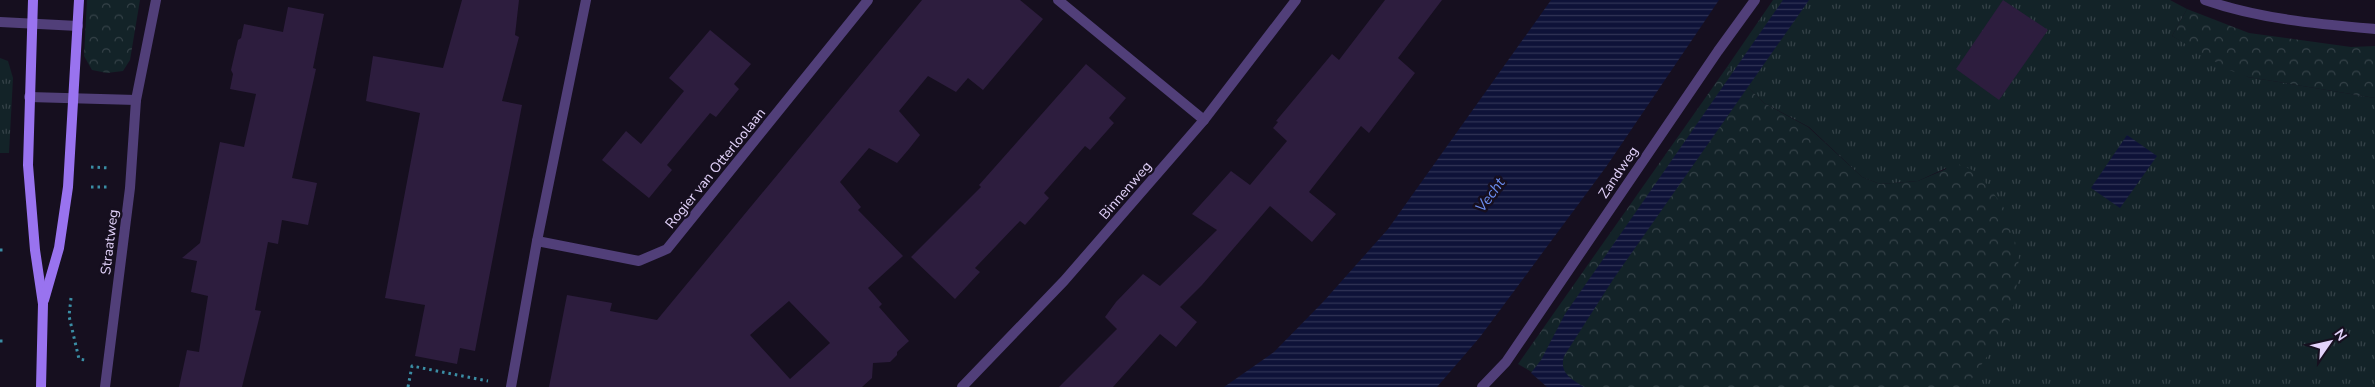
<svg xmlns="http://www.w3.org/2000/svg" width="2375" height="387" font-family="'Nunito Sans',sans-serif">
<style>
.grass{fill:url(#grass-tufts)}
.forest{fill:url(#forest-crowns)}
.water{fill:url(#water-rules)}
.building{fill:#2d1d3e;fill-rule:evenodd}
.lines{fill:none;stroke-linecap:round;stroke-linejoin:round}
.path{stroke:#3b8ea5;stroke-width:3;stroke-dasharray:2.5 4;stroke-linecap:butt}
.service{stroke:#513f79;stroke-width:10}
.minor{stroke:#513f79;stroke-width:10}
.secondary{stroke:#9973ef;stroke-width:10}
.labels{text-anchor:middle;stroke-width:5;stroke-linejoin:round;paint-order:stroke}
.street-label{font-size:14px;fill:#e2d2fa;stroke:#160f1f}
.water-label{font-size:15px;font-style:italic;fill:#6b8def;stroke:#160f1f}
</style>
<defs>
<pattern id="grass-tufts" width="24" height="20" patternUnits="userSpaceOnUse" patternTransform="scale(1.25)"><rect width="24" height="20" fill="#132328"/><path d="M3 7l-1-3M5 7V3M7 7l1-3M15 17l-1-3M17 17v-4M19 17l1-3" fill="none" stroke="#354248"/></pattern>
<pattern id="forest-crowns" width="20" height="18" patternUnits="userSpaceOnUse" patternTransform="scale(1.25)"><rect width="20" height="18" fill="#132328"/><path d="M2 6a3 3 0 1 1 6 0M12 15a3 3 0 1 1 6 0" fill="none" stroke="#354248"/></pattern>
<pattern id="water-rules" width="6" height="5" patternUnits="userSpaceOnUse" patternTransform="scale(1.25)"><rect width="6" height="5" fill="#0e1238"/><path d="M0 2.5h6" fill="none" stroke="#313456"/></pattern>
</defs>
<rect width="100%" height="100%" fill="#160f1f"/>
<g class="grass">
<path d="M1773 0H2170L2187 9 2172 36 2248 77 2375 98V387H1966L1978 368 1946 168 1918 181 1880 184 1862 177 1809 127 1764 103 1727 67Z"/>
<path d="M0 58 8 61 13 78 9 153H0Z"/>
</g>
<g class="forest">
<path d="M87 0H140L130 60 123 71 107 73 92 70 84 56Z"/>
<path d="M2187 9 2249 33 2351 47 2375 46V98L2248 77 2229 70 2172 36Z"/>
<path d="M1727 67 1764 103 1808 127 1862 177 1880 184 1918 181 1958 164 1977 172 1992 191 2004 208 2019 254 2016 297 2008 326 1966 387H1557L1518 364Z"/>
</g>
<g class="water">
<path d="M1551 0H1719L1606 167 1480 337 1437 387H1224L1274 352 1323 302 1388 229Z"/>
<path d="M1783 0H1809L1614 278 1564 356C1559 373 1571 379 1584 387H1547L1531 373 1541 360 1565 314Z"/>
<path d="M2127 135 2157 156 2120 208 2091 188Z"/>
</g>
<g class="building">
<path d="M462 0H519L515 35 519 37 502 101 522 105 475 351 460 348 457 364 415 356 425 305 385 298 420 113 366 101 373 56 443 68Z"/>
<path d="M922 0H1020L1043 19 983 90 968 78 956 92 928 76 899 111 920 135 909 149 897 163 869 148 840 182 861 207 858 210 903 256 868 288 882 304 879 307 909 341 897 352V355L890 362 873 363 872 378 862 387H549L567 295 612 303 610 311 657 320ZM789 301 830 343 790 379 750 335Z"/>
<path d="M1385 0H1442L1398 58 1415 73 1369 133 1361 126 1309 192 1336 214 1312 242 1270 206 1202 285 1180 307 1197 322 1176 347 1160 334 1113 387H1059L1117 329 1105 317 1116 302 1143 274 1160 286 1217 230 1192 214 1231 171 1250 185 1287 141 1273 128 1278 122 1276 121 1332 54 1339 60Z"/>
<path d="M2003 0 2048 30 1999 100 1956 69Z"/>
<path d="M288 7 324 14 313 68 316 69 292 178 317 183 308 225 282 220 278 244 268 242 255 310 261 311 242 387H179L187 350 199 352 208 296 191 292 197 261 182 258 200 243 220 142 244 147 256 94 230 89 233 74 231 70 238 40 241 38 244 24 283 32Z"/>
<path d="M710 30 751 64 734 84 739 89 716 117 710 113 667 165 672 170 649 198 602 160 626 131 641 144 684 91 669 78Z"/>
<path d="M1086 64 1126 98 1109 118 1114 123 1090 150 1085 146 1044 193 1049 198 1025 225 1020 221 975 268 980 272 955 299 911 257 981 187 979 185Z"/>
</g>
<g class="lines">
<g class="path">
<path d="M91 167 109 168"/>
<path d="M91 187H107"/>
<path d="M0 250H5"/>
<path d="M71 298 69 316 79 359 85 360"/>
<path d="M0 341H4"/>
<path d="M408 387 412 366 488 381"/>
</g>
<path class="service" d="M2205 0C2259 19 2318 24 2375 29"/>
<g class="minor">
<path d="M1058 0 1204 120"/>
<path d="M0 22 78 26"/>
<path d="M29 97 136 100"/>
<path d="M537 241 639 261 667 249 868 0"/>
<path d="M105 387 130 188 136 100 156 0"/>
<path d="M511 387 537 241 586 0"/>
<path d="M962 387 1064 281 1204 120 1296 0"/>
<path d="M1482 387 1506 362 1718 51 1755 0"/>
</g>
<g class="secondary">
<path d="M33 0 28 165 35 250 43 304 41 387"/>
<path d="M44 300 59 248 68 187 79 0"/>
</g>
</g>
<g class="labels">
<g class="street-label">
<text transform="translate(715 168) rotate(-51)" y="5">Rogier van Otterloolaan</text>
<text transform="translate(1618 172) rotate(-56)" y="5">Zandweg</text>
<text transform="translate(1125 190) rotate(-49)" y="5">Binnenweg</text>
<text transform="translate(109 242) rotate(-83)" y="5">Straatweg</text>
</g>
<g class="water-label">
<text transform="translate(1490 195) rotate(-54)" y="5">Vecht</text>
</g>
</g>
<g transform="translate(2330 342) rotate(56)" stroke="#160f1f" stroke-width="4" paint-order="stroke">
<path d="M0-4L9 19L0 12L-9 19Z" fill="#e2d2fa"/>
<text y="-8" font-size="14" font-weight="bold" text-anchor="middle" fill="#e2d2fa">N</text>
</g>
</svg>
